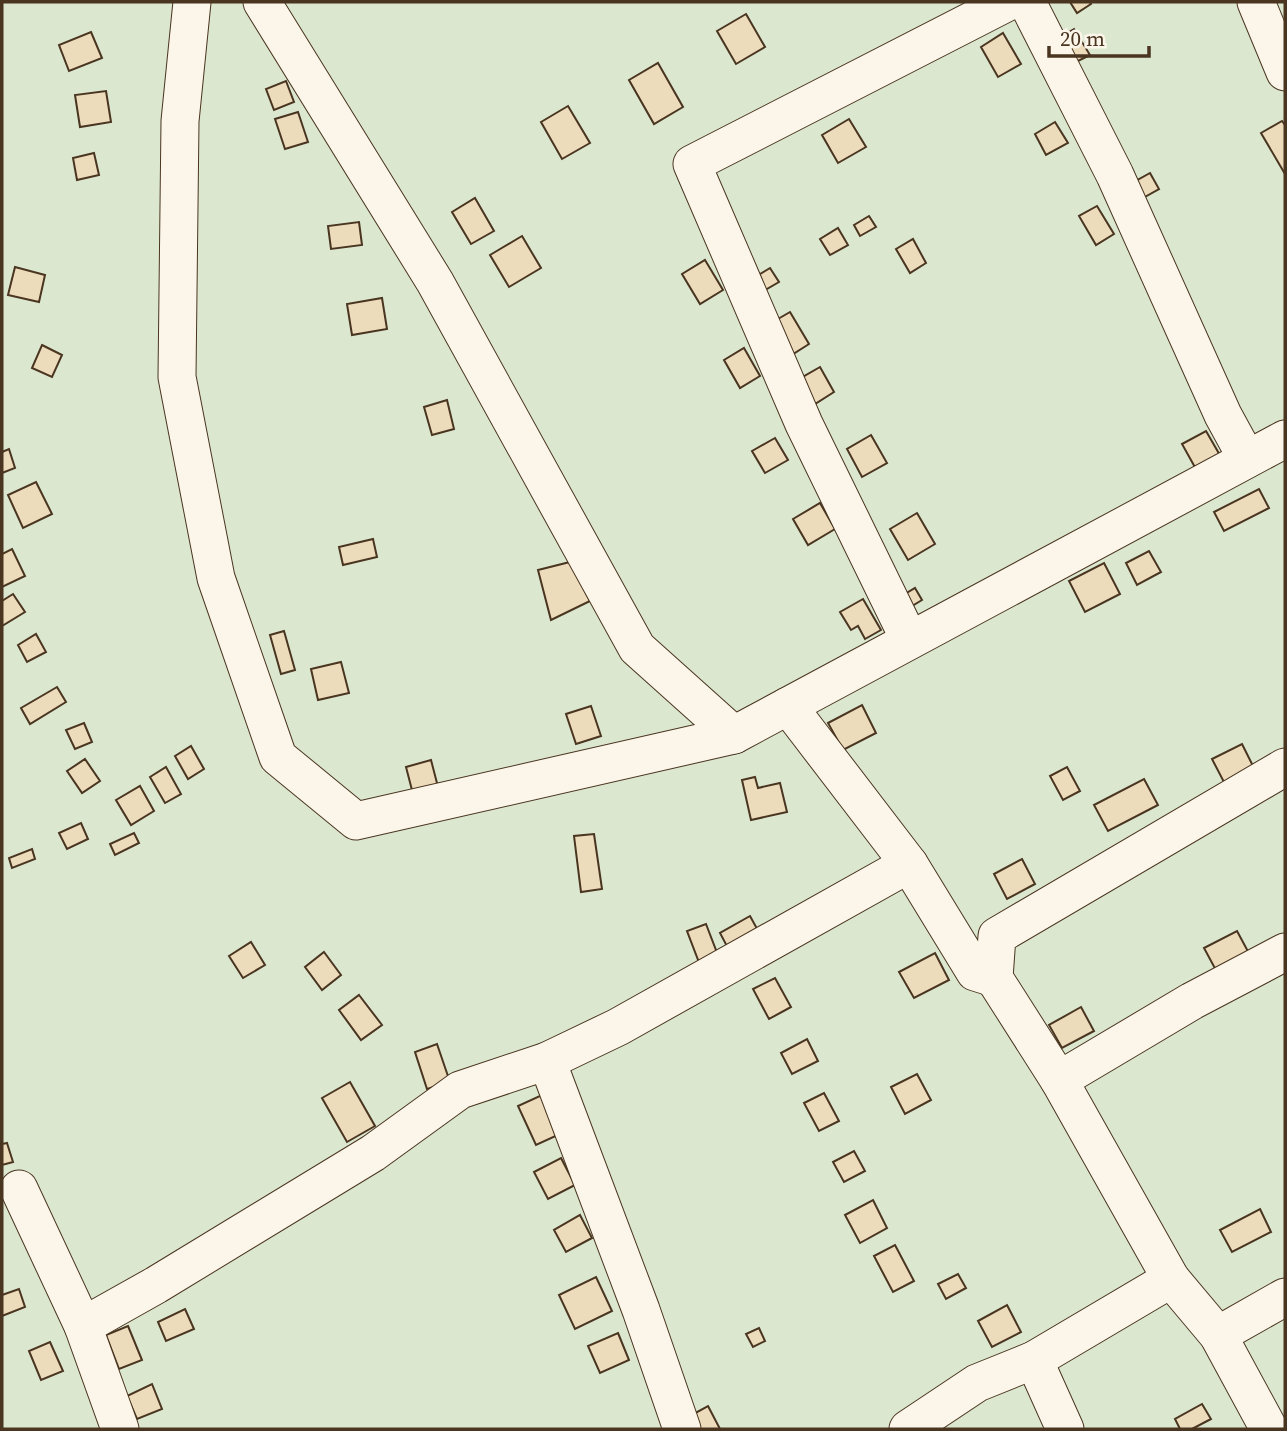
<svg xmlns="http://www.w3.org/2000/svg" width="1287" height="1431" font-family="'Source Serif 4',serif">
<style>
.green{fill:#dce7d0;stroke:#887966;stroke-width:2}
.building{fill:#ecdcbc;stroke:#4a3520;stroke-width:2}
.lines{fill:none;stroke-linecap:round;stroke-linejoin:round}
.minor-casing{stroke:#4a3520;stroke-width:39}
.minor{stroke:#fbf6e9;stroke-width:37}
</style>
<rect width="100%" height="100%" fill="#fbf6e9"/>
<rect class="green" x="2" y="2" width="1283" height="1427"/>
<g class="building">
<path d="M1070 2H1090L1091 4 1077 13Z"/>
<path d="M746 14 765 47 736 64 717 31Z"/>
<path d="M1074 29 1090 55 1072 64 1057 39Z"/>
<path d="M91 32 102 58 69 71 59 45Z"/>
<path d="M1003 33 1021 64 998 77 981 47Z"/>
<path d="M658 63 683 107 654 124 629 80Z"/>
<path d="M286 81 294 102 274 110 266 89Z"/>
<path d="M106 91 111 122 80 127 75 95Z"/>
<path d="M568 106 590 143 562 159 541 122Z"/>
<path d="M298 112 308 142 285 149 275 119Z"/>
<path d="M849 119 866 147 838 163 822 135Z"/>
<path d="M1282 121 1285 125V174L1261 133Z"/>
<path d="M1055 122 1068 143 1046 155 1035 134Z"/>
<path d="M94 153 99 175 77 180 73 158Z"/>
<path d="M1150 173 1159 189 1143 198 1134 182Z"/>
<path d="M475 198 494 231 471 244 452 212Z"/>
<path d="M1097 206 1114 234 1096 245 1079 216Z"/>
<path d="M869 216 876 227 860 236 854 225Z"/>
<path d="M359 222 362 245 331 249 328 226Z"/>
<path d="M838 228 848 245 830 255 820 239Z"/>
<path d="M522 236 541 268 509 287 490 255Z"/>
<path d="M913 239 926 263 910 273 896 249Z"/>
<path d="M705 260 723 290 700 304 682 274Z"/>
<path d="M15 267 45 275 39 302 8 295Z"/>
<path d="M770 268 779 282 760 293 752 279Z"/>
<path d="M382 298 387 329 352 335 347 304Z"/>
<path d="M790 312 809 344 790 356 771 323Z"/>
<path d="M42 345 62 355 52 377 32 368Z"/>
<path d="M744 348 760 376 740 388 724 360Z"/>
<path d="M820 367 834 392 815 404 801 378Z"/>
<path d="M447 400 454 429 432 435 424 407Z"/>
<path d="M1206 431 1225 464 1201 478 1182 444Z"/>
<path d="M871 435 887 463 862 477 847 449Z"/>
<path d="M775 438 788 460 765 473 752 451Z"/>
<path d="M9 449 15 468 2 473V452Z"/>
<path d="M36 482 52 514 23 528 8 495Z"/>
<path d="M1259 489 1269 508 1224 531 1214 512Z"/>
<path d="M820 503 835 529 808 545 793 519Z"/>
<path d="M917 513 935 544 908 560 890 529Z"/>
<path d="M373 539 377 557 343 565 339 547Z"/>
<path d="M12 549 25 576 2 587V554Z"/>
<path d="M1149 551 1161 572 1137 585 1126 563Z"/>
<path d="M570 562 590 601 551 620 538 570Z"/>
<path d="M1104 563 1120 594 1085 612 1069 581Z"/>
<path d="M915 588 922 600 902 612 895 600Z"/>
<path d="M13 594 25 612 2 626V601Z"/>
<path d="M863 599 881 630 865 639 858 626 851 630 840 612Z"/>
<path d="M284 631 295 670 281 674 270 635Z"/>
<path d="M36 634 46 652 27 662 18 645Z"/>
<path d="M341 662 349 693 318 700 311 669Z"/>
<path d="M57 687 66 702 30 724 21 708Z"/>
<path d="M862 705 876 733 843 750 828 723Z"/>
<path d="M591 706 601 736 576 744 566 714Z"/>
<path d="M84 723 92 742 75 749 66 730Z"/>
<path d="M1242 744 1255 770 1226 786 1212 759Z"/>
<path d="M191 746 204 769 188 779 175 756Z"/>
<path d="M85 759 100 781 82 793 67 771Z"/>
<path d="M431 760 438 787 413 794 406 767Z"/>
<path d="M166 767 181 794 165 803 150 777Z"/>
<path d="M1067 767 1080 791 1063 800 1050 776Z"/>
<path d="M755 777 758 788 780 783 787 812 751 820 742 780Z"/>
<path d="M1144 779 1158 805 1108 831 1094 805Z"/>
<path d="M140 786 154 811 131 825 116 800Z"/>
<path d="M81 823 88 839 67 849 59 833Z"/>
<path d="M134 833 139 843 115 855 110 844Z"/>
<path d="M594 834 602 889 581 892 574 836Z"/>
<path d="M32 849 35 859 12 868 9 858Z"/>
<path d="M1022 859 1035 884 1007 899 994 874Z"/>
<path d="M750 916 761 936 730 952 720 933Z"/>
<path d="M706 924 719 958 700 965 687 931Z"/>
<path d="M1237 931 1251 957 1218 974 1204 948Z"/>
<path d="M251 942 265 965 243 978 229 956Z"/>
<path d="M324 952 341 975 322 990 305 967Z"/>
<path d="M935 953 949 980 914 998 899 972Z"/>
<path d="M775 978 791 1007 769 1019 753 989Z"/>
<path d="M359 995 382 1025 361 1040 339 1010Z"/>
<path d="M1081 1007 1094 1031 1062 1048 1049 1025Z"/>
<path d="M807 1039 818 1061 792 1074 781 1053Z"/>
<path d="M437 1044 450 1082 427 1089 415 1052Z"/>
<path d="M917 1074 931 1100 905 1114 891 1087Z"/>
<path d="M350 1082 375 1126 347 1142 322 1098Z"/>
<path d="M824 1093 839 1121 819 1131 804 1103Z"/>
<path d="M542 1095 560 1134 536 1145 518 1106Z"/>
<path d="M7 1143 13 1162 2 1165V1144Z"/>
<path d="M854 1151 865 1171 844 1182 833 1162Z"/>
<path d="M561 1158 575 1185 548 1199 534 1172Z"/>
<path d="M873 1200 887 1228 860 1243 845 1215Z"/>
<path d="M1260 1209 1271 1232 1232 1252 1220 1230Z"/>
<path d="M580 1215 592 1238 566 1252 554 1230Z"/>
<path d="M895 1245 914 1281 893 1292 874 1256Z"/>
<path d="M958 1274 966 1288 946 1299 938 1284Z"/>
<path d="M596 1277 612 1311 575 1329 559 1295Z"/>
<path d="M19 1289 25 1307 2 1316V1295Z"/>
<path d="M1007 1305 1021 1332 992 1347 978 1321Z"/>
<path d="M185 1309 194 1329 166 1341 158 1322Z"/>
<path d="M128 1326 142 1360 119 1369 106 1335Z"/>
<path d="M759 1328 765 1341 753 1347 746 1334Z"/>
<path d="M618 1333 629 1360 600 1373 588 1346Z"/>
<path d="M50 1342 63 1371 41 1380 29 1351Z"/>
<path d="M152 1384 162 1409 137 1419 127 1396Z"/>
<path d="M1202 1404 1211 1419 1192 1429H1180L1175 1419Z"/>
<path d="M708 1406 720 1429H694L688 1417Z"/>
</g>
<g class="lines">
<g class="minor-casing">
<g id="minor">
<path d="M192 2 180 121 177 377 216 578 278 757 356 821 734 735 1285 439"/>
<path d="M262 2 435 282 637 648 734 735"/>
<path d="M1027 2 1115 175 1223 415 1247 459"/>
<path d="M1256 2 1285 72"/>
<path d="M909 639 804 424 692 164 1008 2"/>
<path d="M788 706 909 864 975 972 994 978"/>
<path d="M547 1061 641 1310 682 1429"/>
<path d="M1059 1080 1192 1001 1285 952"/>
<path d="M19 1189 83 1326 120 1429"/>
<path d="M83 1326 156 1285 373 1153 460 1090 547 1061 618 1027 909 864"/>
<path d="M1218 1335 1285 1297"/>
<path d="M1034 1360 1065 1429"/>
<path d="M908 1429 977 1383 1034 1360 1171 1279"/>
<path d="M1269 1429 1218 1335 1171 1279 1059 1080 994 978 997 936 1285 767"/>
</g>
</g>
<use href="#minor" class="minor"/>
</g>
<rect width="1287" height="1431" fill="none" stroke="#4a3520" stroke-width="7"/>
<path d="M1049 46v10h100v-10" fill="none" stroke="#4a3520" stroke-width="3.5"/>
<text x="1060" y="46" font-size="21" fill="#4a3520" stroke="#fbf6e9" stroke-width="5" paint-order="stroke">20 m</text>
</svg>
